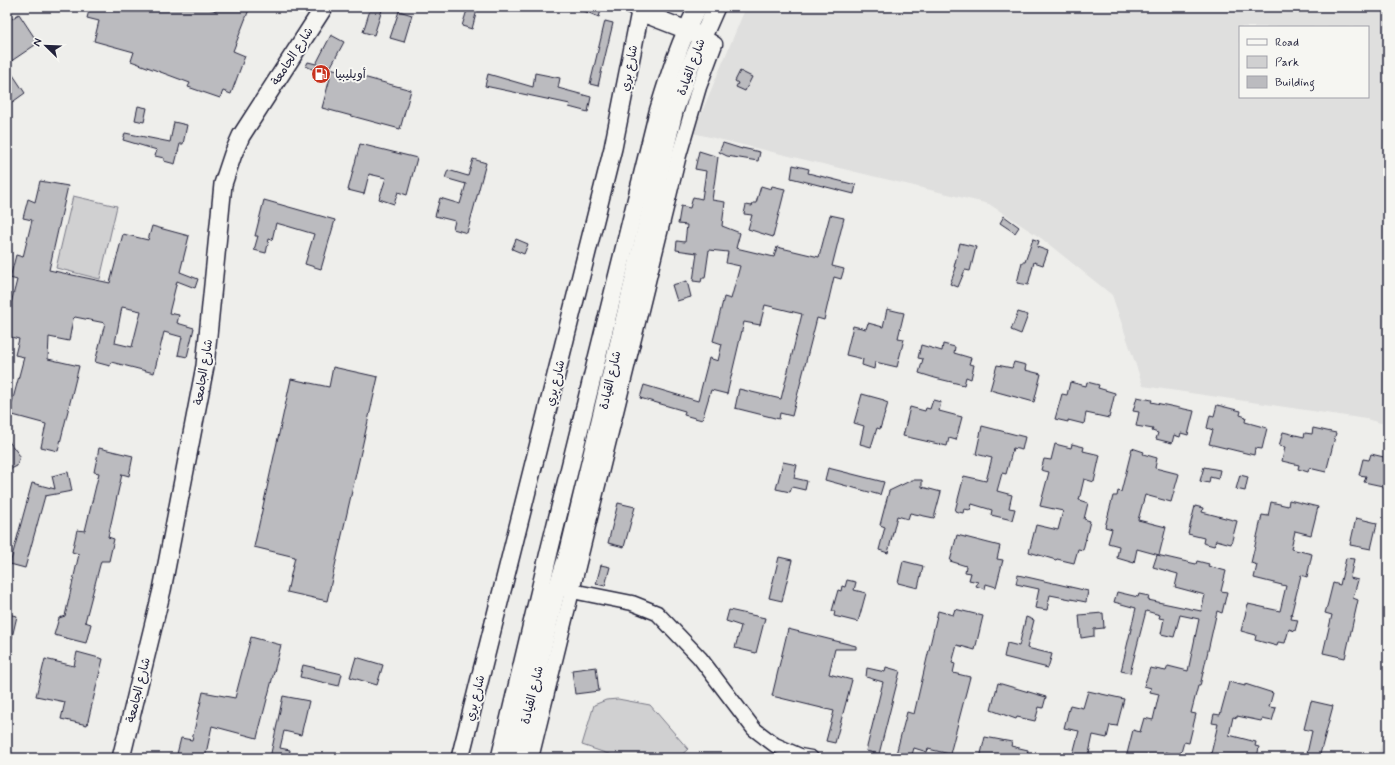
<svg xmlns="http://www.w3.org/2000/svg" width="1395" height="765" font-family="Mynerve,'Playpen Sans Arabic',sans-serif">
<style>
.built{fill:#dfdfde;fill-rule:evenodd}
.green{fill:#d0d0d1;stroke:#797986}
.building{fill:#bbbbbf;stroke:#22223b;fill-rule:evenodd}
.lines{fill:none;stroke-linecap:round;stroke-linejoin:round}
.minor-casing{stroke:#22223b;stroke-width:17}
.major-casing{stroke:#22223b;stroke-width:20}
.minor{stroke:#f6f6f2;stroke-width:14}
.major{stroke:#f6f6f2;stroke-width:17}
.labels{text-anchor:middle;stroke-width:4;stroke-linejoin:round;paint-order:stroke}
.street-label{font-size:12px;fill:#22223b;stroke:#f6f6f2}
.poi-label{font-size:12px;fill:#22223b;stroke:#f6f6f2;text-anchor:start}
</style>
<rect width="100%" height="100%" fill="#eeeeeb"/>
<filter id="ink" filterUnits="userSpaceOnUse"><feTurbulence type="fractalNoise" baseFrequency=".025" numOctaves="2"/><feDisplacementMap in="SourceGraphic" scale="8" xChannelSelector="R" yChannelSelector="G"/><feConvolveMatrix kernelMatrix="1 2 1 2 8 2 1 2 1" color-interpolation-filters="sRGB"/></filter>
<g filter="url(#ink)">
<g class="built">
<path d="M746 7H1388V425L1366 419 1143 386 1112 295 1041 238 989 204 693 133ZM1240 27H1368V97H1240Z"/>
<path d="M1388 717V758H1378Z"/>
</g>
<g class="green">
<path d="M73 196 117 206 100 279 56 268Z"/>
<path d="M618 699 650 705 688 749 678 758H620L582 745 594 705 606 700Z"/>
</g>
<g class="building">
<path d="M90 7H205L216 11 218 7H250L233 51 245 56 231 94 223 91 220 98 188 87 190 83 131 61 134 52 94 41 99 21 87 18Z"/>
<path d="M371 7H383L374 35 363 32Z"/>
<path d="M468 7 477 10 472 29 462 26Z"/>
<path d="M574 7H602L599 17Z"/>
<path d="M399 11 412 15 404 42 390 38Z"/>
<path d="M19 14 38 43 7 64V22Z"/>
<path d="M605 21 613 23 598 86 590 84Z"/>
<path d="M331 35 344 42 330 68 411 90 400 129 322 108 330 78 306 66 308 62 316 64Z"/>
<path d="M7 66 25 93 7 106Z"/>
<path d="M740 71 752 77 745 91 736 87 738 83 735 81Z"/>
<path d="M535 73 560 78 558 88 591 97 588 112 569 107 570 104 485 86 488 74 533 87Z"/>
<path d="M138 106 147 108 144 122 135 120Z"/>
<path d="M174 122 187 125 183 144H180L175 164 164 161V158L155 156 157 150 123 140 125 133 170 142Z"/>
<path d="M723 143 742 149V148L760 152 758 161 727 156 719 152Z"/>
<path d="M360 144 417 158 407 195 398 192 394 204 379 199 386 178 369 174 364 194 348 190Z"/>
<path d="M699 151 718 157 712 200 725 202 722 226 740 233 736 248 774 257 777 247 819 257 830 215 844 218 832 266 844 269 841 279 834 277 824 320 817 318 792 416 780 413 779 419 735 408 739 389 781 399 802 314 765 305 760 325 744 322 727 394 711 390 702 420 684 415 685 411 640 398 644 385 698 401 709 358 718 361 722 344 713 341 724 297 731 299 740 266 726 263 728 252 709 250 705 278H702L701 282 693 281 697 253 676 250 677 241 685 242 687 225 678 224 681 206 690 208 693 197 702 199 706 171 695 169Z"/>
<path d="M473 159 486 163 467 233 453 229 455 221 435 216 440 198 460 204 466 184 445 178 448 170 468 176Z"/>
<path d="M793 165 809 169 808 173 856 185 854 194 791 178Z"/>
<path d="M40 181 68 186 49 270 110 283 123 234 148 240 152 226 189 236 180 272 198 279 195 288 177 281 169 313 179 315 177 323 194 328 187 357 178 355 182 337 164 332 154 373 111 362 110 366 95 362 105 323 75 317 73 319 69 341 49 337 48 359 79 366 58 451 41 447 46 424 9 414 24 357 15 355 19 339 7 336V315H8L17 280 10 278 16 255 23 257 32 220 23 218 28 199 35 202ZM122 307 141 311 132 347 115 343Z"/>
<path d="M761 186 771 189 772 186 785 189 773 237 748 229 752 215 744 214 746 205 752 206 753 203H756Z"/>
<path d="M264 200 335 220 321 269 305 264 314 234 287 226 276 223 272 240 269 239 266 253 254 250 258 236H255Z"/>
<path d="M1004 216 1019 227 1015 233 1000 223Z"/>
<path d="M516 239 528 244 524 254 512 249Z"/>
<path d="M1033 239 1039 241 1037 247 1048 251 1043 265 1034 262 1028 285 1017 283 1022 262H1025Z"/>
<path d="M960 243 976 247 970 271 965 270 958 287 950 284 956 268 954 267Z"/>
<path d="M687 281 691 297 677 301 672 285Z"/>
<path d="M887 309 904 313 898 338 904 339 897 367 875 362 874 369 862 365 863 359 846 355 853 326 866 329 868 323 883 327Z"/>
<path d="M1018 312 1028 315 1021 334 1011 330Z"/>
<path d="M943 344 955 347 954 353 971 358 969 364 974 365 971 379 966 377 964 385 935 378 919 373 923 359 918 358 921 345 942 351Z"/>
<path d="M1014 362 1026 365 1025 370 1041 374 1034 402 990 390 997 365 1012 368Z"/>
<path d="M333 367 378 377 327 601 287 592 295 557 254 547 291 379 329 387Z"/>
<path d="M1070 382 1086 386 1087 382 1099 385 1098 388 1115 393 1109 418 1086 413 1084 424 1068 420V422L1055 419 1062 394 1067 395Z"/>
<path d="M862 394 884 400 883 401 888 403 880 429 877 428 871 447 860 444 864 426 854 423Z"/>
<path d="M1137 397 1152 400 1151 402 1194 411 1188 435 1181 433 1180 437 1174 435 1172 443 1156 439 1158 433 1152 431 1153 429 1136 426 1139 412 1133 411Z"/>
<path d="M933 400 941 402 939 411 962 417 956 440 949 438 947 446 903 436 910 407 925 411 926 408 930 409Z"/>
<path d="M1217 405 1241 411 1240 415 1246 417 1245 422 1267 428 1262 449 1255 448 1254 455 1209 444 1213 430 1207 428 1210 415 1214 416Z"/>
<path d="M982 426 1025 437 1022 450 1013 448 1006 474 1002 473 997 491 1012 495 1009 508 1015 509 1012 520 991 515 992 510 972 504 970 510 964 509 963 513 955 511 964 476 986 481 992 458 976 454Z"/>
<path d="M1313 428 1336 433 1326 472 1309 468 1308 472 1298 469 1299 465 1282 461 1285 447 1279 446 1283 432 1304 437 1305 433 1312 434Z"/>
<path d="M7 439 20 456 17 466 7 471Z"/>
<path d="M1055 444 1071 448 1072 444 1084 447 1083 451 1100 455 1094 482 1084 479 1079 500 1088 503 1084 519 1090 521 1083 550 1078 549 1074 563 1057 559 1056 560 1029 552 1036 525 1058 530 1063 511 1040 506 1049 472 1041 470 1044 459 1051 460Z"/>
<path d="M99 448 133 456 129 476 122 474 108 537 114 539 109 561H101L85 622 91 624 86 643 54 635 59 618 65 616 79 554 72 552 77 530 85 531 99 473 94 472Z"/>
<path d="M1132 448 1144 452 1143 454 1157 458 1155 468 1179 474 1171 502 1145 495 1138 520 1166 527 1159 555 1137 549 1134 563 1117 558 1119 546 1108 543 1112 529 1105 527 1113 496H1117L1118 491 1121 492Z"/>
<path d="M1371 454 1388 458 1387 487 1364 482 1366 476 1359 475 1363 459 1369 460Z"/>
<path d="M783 462 797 465 794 478 807 481 805 490 792 487 790 492 776 489Z"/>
<path d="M1204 467 1220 470 1218 479 1210 477 1209 483 1200 481Z"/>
<path d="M828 468 884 482 880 495 825 480Z"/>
<path d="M68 472 72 491 45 496 25 568 10 564 32 483 55 489 52 476Z"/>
<path d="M1240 475 1248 477 1245 491 1236 489Z"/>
<path d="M912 480H922V487L941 492 934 518 910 513 908 519 897 516 888 553 879 550 885 527 880 525 889 491Z"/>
<path d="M1289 500 1318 507 1311 535 1295 531 1291 549 1312 554 1307 577 1301 575 1291 615H1292L1291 619 1298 620 1295 631 1289 629 1285 643 1278 642 1277 646 1255 640 1256 635 1241 631 1248 604 1280 611 1286 586 1254 578 1257 565 1251 563 1262 515 1268 516 1271 502 1288 506Z"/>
<path d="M618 503 635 507 624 547 608 543Z"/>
<path d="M1195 506 1203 508 1202 512 1237 521 1231 544 1216 540 1214 546 1203 543 1204 538 1188 534Z"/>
<path d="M1356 518 1377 523 1371 549 1350 545Z"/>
<path d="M957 535 1000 546 997 559 1003 560 996 587 986 584 985 589 976 586 978 582 969 580 971 573 965 572 966 566 950 561Z"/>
<path d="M1157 555 1196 564 1197 561 1209 564 1208 566 1226 571 1221 591 1227 592 1222 613 1217 611 1200 686H1198L1191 713 1196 714 1189 743 1184 742 1180 756 1165 752V758H1126L1133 730 1140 732 1144 718 1153 720 1159 694 1150 692 1151 688 1144 686 1150 668 1166 671 1168 666 1188 671 1199 619 1180 615 1174 637 1161 634 1164 619 1159 618 1160 615 1146 611 1130 673 1121 671 1136 608 1114 602 1117 592 1138 597 1139 594 1149 596 1148 600 1201 611 1205 595 1175 587 1178 574 1153 567Z"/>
<path d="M779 557 792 560 782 601 769 598Z"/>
<path d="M1346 558 1354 559 1350 578 1358 580 1353 598 1358 600 1345 658 1323 653 1332 615 1325 613 1328 603 1333 583 1340 585Z"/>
<path d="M903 561 923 566 918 588 898 583Z"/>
<path d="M601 565 610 567 605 586 596 584Z"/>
<path d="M1018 575 1088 591 1086 602 1050 595 1047 610 1035 608 1039 589 1016 584Z"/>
<path d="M847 580 856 582 854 590 866 593 858 622 834 616 835 611H832L838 590 841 591 842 586 845 587Z"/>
<path d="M955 609 983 616 975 650 957 645 952 663 955 664 953 673 970 677 950 754 928 749 927 752 914 748 911 758 896 754 907 712 914 714 938 611 953 615Z"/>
<path d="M729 610 765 618 756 653 735 648 741 626 726 621Z"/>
<path d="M1103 613 1104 628 1094 629V636L1081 638 1079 615Z"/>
<path d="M7 614 17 616 10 646 7 645Z"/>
<path d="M1026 617 1034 620 1027 648 1052 654 1048 668 1004 657 1007 643 1019 646Z"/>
<path d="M788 629 856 646V649H835L829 674 852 680 835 743 826 741 834 711 772 696Z"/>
<path d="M251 637 281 645 257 738 212 726 205 758H176L181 738 192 740 203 692 235 698Z"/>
<path d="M77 652 103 659 87 725 61 719 65 702 36 696 45 659 74 666Z"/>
<path d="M356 657 383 665 377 685 350 677Z"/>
<path d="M303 665 342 674 339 686 300 677Z"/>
<path d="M596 667 599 691 575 694 572 670Z"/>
<path d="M886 667 900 671 879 754 866 751 883 682 866 677 867 668 885 672Z"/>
<path d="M1229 682 1245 686V684L1273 693 1269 707 1276 708 1272 721 1262 719 1261 721 1237 716V718L1233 717 1229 735 1256 742 1255 746 1259 747 1257 758H1210L1218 724 1212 723 1214 714 1220 715Z"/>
<path d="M998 683 1046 697 1043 708 1039 707 1035 721 1017 717 1016 719 991 710Z"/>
<path d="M1088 691 1124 699 1117 726 1110 725 1107 738 1093 735 1088 758H1072L1079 731 1064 728 1070 705 1083 708Z"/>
<path d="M283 696 309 701 301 735 284 731 280 748 290 750 289 758H270Z"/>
<path d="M1311 701 1333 706 1319 758H1306L1312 731 1304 729Z"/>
<path d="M985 737 1012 742 1011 746 1028 750 1027 758H980Z"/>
</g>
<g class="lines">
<g class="minor-casing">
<g id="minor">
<path d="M562 589 632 603 657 613 700 658 754 729 775 745 800 756 811 758"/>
<path d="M531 758 679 155 699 87 715 44 702 36"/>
</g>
</g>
<g class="major-casing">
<g id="major">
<path d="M635 7 640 12 697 34"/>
<path d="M121 758 162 590 205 366 223 184 233 154 241 136 324 7"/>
<path d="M460 758 613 148 641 7"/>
<path d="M500 758 549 552 658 112C669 76 680 40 698 7"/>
<path d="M516 758 557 588 569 550 674 112 690 66 716 7"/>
</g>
</g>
<use href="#minor" class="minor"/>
<use href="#major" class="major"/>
</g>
</g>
<defs>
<g id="fuel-disc" transform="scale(1)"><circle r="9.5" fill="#c8321e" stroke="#f6f6f2"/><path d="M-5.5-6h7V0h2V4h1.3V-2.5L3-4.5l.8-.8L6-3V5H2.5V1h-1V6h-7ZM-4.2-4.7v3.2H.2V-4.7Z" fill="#fff"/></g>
</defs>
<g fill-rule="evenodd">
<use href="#fuel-disc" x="321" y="74"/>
</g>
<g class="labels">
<g class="street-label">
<text transform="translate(292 56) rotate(-57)" y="4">شارع الجامعة</text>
<text transform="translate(691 67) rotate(-70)" y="4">شارع القيادة</text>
<text transform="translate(629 68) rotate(-79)" y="4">شارع بري</text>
<text transform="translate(203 372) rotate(-81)" y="4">شارع الجامعة</text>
<text transform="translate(610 380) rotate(-77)" y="4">شارع القيادة</text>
<text transform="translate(555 383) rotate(-76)" y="4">شارع بري</text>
<text transform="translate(138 690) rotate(-76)" y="4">شارع الجامعة</text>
<text transform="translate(532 695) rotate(-76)" y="4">شارع القيادة</text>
<text transform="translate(475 698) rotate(-76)" y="4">شارع بري</text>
</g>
<g class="poi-label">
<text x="335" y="78">أويليبيا</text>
</g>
</g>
<rect width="1395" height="765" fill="none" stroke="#f6f6f2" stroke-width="24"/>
<rect x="12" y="12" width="1371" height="741" fill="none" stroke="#22223b" stroke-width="1.5" filter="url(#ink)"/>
<rect x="1239" y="26" width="130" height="72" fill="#f6f6f2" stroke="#a1a1a9"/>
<rect x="1247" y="39" width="20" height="6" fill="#f6f6f2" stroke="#a1a1a9"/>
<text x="1275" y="46" font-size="12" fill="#22223b">Road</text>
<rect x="1247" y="56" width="20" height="12" fill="#d0d0d1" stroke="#a1a1a9"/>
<text x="1275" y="66" font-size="12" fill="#22223b">Park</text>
<rect x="1247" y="76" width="20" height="12" fill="#bbbbbf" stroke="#a1a1a9"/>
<text x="1275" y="86" font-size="12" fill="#22223b">Building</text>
<g transform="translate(46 46) rotate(293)" stroke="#f6f6f2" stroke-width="3" paint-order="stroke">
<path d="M0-3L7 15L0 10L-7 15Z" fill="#22223b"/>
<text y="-6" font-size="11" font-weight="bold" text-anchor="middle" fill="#22223b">N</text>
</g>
</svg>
